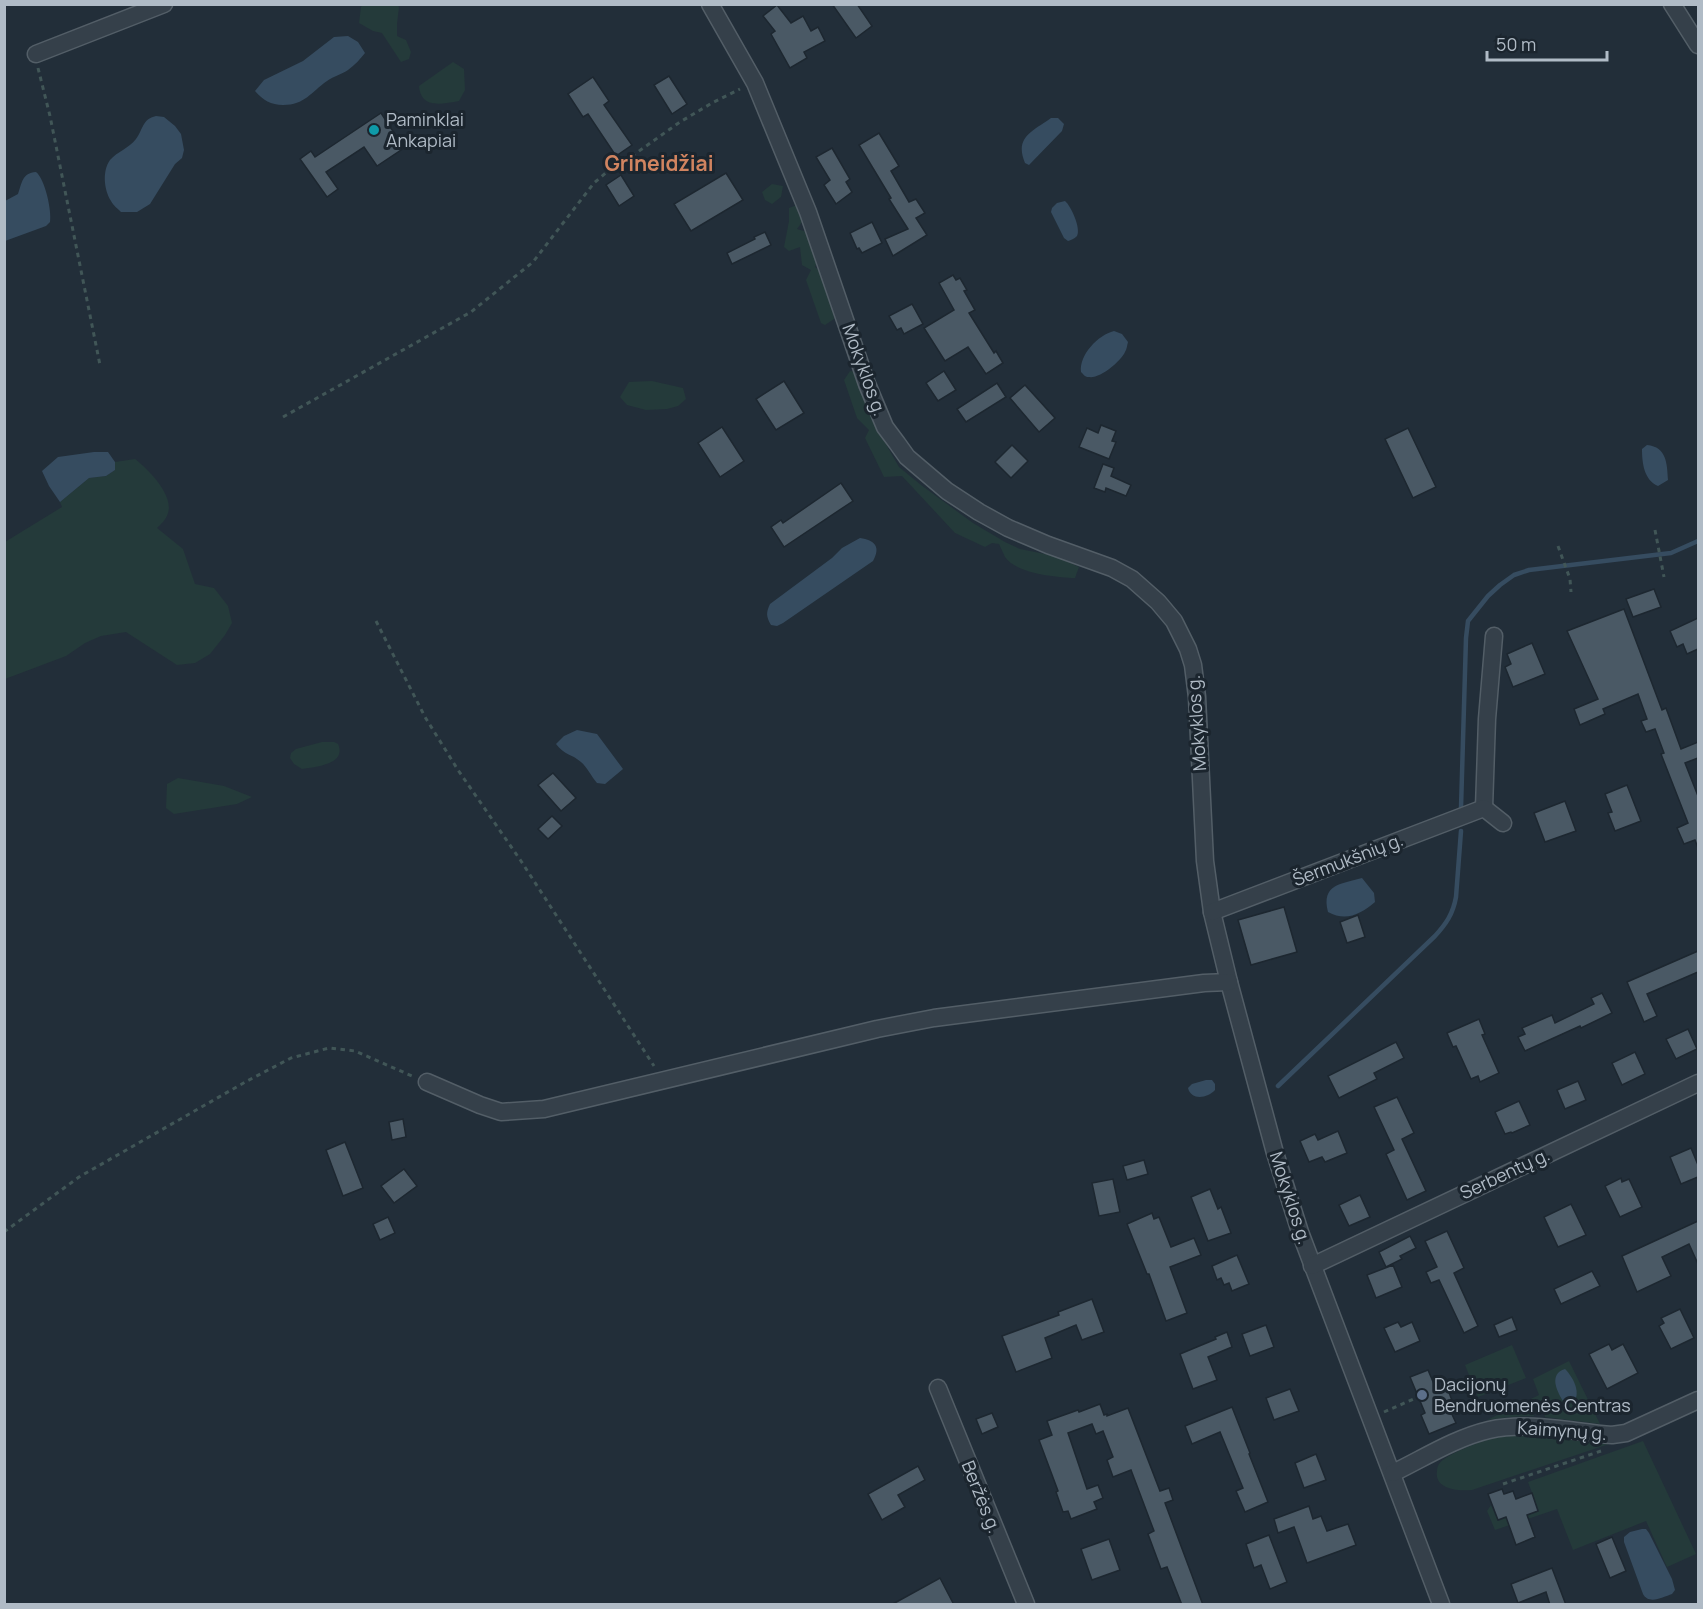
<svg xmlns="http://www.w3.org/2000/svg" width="1703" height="1609" font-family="Manrope,sans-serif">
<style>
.green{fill:#243a3a}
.water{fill:#364c60}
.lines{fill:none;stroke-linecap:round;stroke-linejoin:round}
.stream{stroke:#364c60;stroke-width:4.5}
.building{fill:#4a5965;stroke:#1d2730;stroke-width:1.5}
.minor-casing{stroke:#535e67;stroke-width:19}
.path{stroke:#415657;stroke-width:3;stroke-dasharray:4.5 4.5;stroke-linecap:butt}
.minor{stroke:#35404a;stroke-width:16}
.culture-dot{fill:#0f9aa8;stroke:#1b252e;stroke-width:2}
.service-dot{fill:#5c6f8a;stroke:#1b252e;stroke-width:2}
.labels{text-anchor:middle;stroke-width:6;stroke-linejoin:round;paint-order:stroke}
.poi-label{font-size:18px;fill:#b0bbc6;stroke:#1b252e;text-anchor:start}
.street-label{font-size:18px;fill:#b0bbc6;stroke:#1b252e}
.quarter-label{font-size:21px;font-weight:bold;fill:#d18460;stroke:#1b252e}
</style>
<rect width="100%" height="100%" fill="#222e39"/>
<g class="green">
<path d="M363 5H397L399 7 397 24V36L406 40 411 52 409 59 401 62 382 33 373 31 359 23 361 7Z"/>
<path d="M453 62 464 69 465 90 459 101C441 104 421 109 419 86Z"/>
<path d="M772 184 783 186 781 197 772 204 765 200 762 192Z"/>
<path d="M797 205 802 222 797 229 807 232 819 258 815 267C827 275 834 305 834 319L825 325 821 323 806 280 811 270 802 265 800 247 789 251 784 247 789 221V208Z"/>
<path d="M850 371 856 372 872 420 899 467 921 485 973 523 1005 542 1020 549 1055 556 1079 567 1075 578C1055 577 1017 574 1005 557 1003 553 1001 548 999 544L992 543 985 547 955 533 902 476 884 477 865 438 869 430 857 418 844 380Z"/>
<path d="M652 381 683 388 686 399 678 406 667 409 646 410 627 405 620 397 629 382Z"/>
<path d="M135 459C148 469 174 495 168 513 166 520 161 524 157 528L183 549 195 584 214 588 228 606 232 623 225 635 210 654 195 663 177 665 126 632 101 636 85 643 66 656 5 679V542L62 507 60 502 89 478 106 476 115 470V462Z"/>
<path d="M322 742H334L338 744C347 764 316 767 302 769L294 764 290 758 291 753 296 749Z"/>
<path d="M178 778 224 786 252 797 237 804 174 814 166 808 167 784Z"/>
<path d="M1512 1345 1526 1378 1478 1397 1465 1365Z"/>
<path d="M1569 1361 1600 1424 1545 1417 1541 1404 1532 1407 1534 1416 1510 1417 1487 1420 1539 1395 1533 1379Z"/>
<path d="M1528 1434 1609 1444 1472 1490C1460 1491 1434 1490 1437 1471 1437 1466 1440 1462 1443 1460 1453 1452 1483 1440 1495 1438 1506 1436 1517 1435 1528 1434Z"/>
<path d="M1643 1441 1696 1554 1667 1567 1646 1521 1573 1550 1557 1509 1495 1530 1487 1511 1491 1505 1498 1521 1515 1514 1518 1519 1539 1511 1528 1482Z"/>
</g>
<g class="water">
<path d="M348 36 358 42 365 53C360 59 355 65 348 70 342 74 334 76 327 81 311 92 305 105 283 105 271 105 263 100 255 91L264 80 303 61 334 37Z"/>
<path d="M156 116 164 117 175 126 181 134 184 150 182 158 175 164 150 204 137 212H121C118 209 113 205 111 201 104 190 102 171 110 160 117 152 129 148 136 139 143 130 142 119 156 116Z"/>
<path d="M1051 118H1058L1064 124 1062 131 1029 165 1025 163C1014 137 1033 131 1051 118Z"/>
<path d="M36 172C45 179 52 211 50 222L46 226 5 241V201L18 194C22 183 22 173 36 172Z"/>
<path d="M1065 201C1071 206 1081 228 1077 236 1074 239 1071 240 1068 241L1064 238 1051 212 1052 208 1057 203Z"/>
<path d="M1114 331 1122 334 1128 342C1127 345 1127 349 1125 352 1121 361 1100 379 1089 377 1085 377 1084 375 1081 372 1079 355 1098 335 1114 331Z"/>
<path d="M1647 445C1667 447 1667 464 1668 480L1658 486C1644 480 1642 463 1642 449Z"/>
<path d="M94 452H108L115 462V470L106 476 89 478 60 502 49 486 42 471 58 457Z"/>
<path d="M860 538C875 540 881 547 873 561L783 623 777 626 771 625C766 616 766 613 770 604L832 558 842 548Z"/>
<path d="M577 730 597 734 623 769 605 784 597 783C591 776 587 767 581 762 572 754 564 755 556 744L564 736Z"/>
<path d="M1362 878 1374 893 1375 902C1361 914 1346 922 1328 912 1321 884 1341 884 1362 878Z"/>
<path d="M1206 1080H1212L1215 1084V1090C1208 1098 1191 1101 1188 1088L1192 1084Z"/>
<path d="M1565 1369C1573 1377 1581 1392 1574 1402L1563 1401C1556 1390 1549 1374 1565 1369Z"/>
<path d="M1642 1529H1646L1649 1533 1672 1579 1675 1590 1672 1594C1663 1597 1649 1605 1643 1594L1624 1542V1537L1630 1532Z"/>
</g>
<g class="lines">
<g class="stream">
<path d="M1461 808 1466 638 1468 621 1488 596 1500 585 1514 575 1529 570 1671 553 1698 541"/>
<path d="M1278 1086 1435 936C1446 924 1453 914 1456 897L1461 831"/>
</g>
</g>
<g class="building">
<path d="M832 4H857L872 26 856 38Z"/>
<path d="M777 5 791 23 803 16 811 31 818 27 825 41 804 52 807 58 790 68 771 34 775 31 763 16Z"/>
<path d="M669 76 687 104 672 114 654 85Z"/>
<path d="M593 77 609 101 604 105 632 145 616 156 588 114 583 117 568 94Z"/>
<path d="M381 113 404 148 377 166 364 147 326 172 338 189 327 197 300 159 311 151 315 157Z"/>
<path d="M879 133 899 166 891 171 909 202 916 199 925 213 916 218 927 235 893 256 885 239 908 229 889 199 891 198 859 145Z"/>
<path d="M832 148 850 179 846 182 852 192 836 204 824 185 830 180 816 157Z"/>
<path d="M726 173 743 200 691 231 674 204Z"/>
<path d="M621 175 634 196 619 206 606 185Z"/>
<path d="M872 222 882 243 862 253 859 248 857 249 850 233Z"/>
<path d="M765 232 771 245 732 264 727 253 755 239 754 237Z"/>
<path d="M953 275 956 280 960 278 967 290 964 291 975 310 969 313 994 353 996 351 1003 363 986 374 968 347 945 361 924 328 954 310 939 283Z"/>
<path d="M912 304 923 324 904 334 901 328 897 330 889 316Z"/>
<path d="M944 371 956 390 938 401 926 383Z"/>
<path d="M784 381 804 413 776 430 756 399Z"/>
<path d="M997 383 1006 397 966 422 957 409Z"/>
<path d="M1025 385 1055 418 1039 432 1010 398Z"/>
<path d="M1101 425 1116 431 1112 441 1116 442 1109 459 1079 447 1087 428 1098 433Z"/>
<path d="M722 427 744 461 720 477 698 443Z"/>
<path d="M1408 428 1436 487 1413 498 1385 439Z"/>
<path d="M1012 445 1028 461 1011 478 995 462Z"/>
<path d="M1103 464 1114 468 1111 476 1131 485 1126 496 1106 488 1105 492 1094 488Z"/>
<path d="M841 483 853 501 784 547 771 527 781 520 783 523Z"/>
<path d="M1654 589 1661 607 1633 617 1626 599Z"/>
<path d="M1624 609 1662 710 1666 708 1681 749 1698 742V758L1685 763 1698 796V848L1695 840 1684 844 1677 828 1688 823 1661 754 1664 753 1655 729 1646 732 1641 721 1647 719 1638 694 1603 709 1605 714 1580 725 1574 709 1598 699 1567 631Z"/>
<path d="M1698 618V649L1687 654 1683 644 1677 647 1670 631Z"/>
<path d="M1532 643 1545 674 1513 687 1505 667 1511 664 1507 654Z"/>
<path d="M553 773 576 798 561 811 538 785Z"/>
<path d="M1627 785 1641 821 1615 831 1608 813 1612 812 1605 794Z"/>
<path d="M1565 801 1576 831 1545 842 1534 813Z"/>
<path d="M552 816 562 826 548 839 538 829Z"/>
<path d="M1284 907 1297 952 1251 965 1238 920Z"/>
<path d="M1358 915 1365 937 1347 943 1340 922Z"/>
<path d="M1698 951V972L1647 994 1657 1016 1644 1022 1627 982Z"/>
<path d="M1602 993 1612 1013 1581 1028 1580 1026 1525 1051 1518 1037 1525 1034 1522 1028 1552 1015 1555 1023 1594 1004 1591 998Z"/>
<path d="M1479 1019 1485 1034 1482 1035 1499 1073 1480 1082 1478 1076 1471 1079 1456 1046 1453 1047 1447 1033Z"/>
<path d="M1688 1029 1697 1049 1676 1059 1666 1039Z"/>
<path d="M1396 1042 1404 1058 1374 1073 1377 1079 1339 1098 1328 1076Z"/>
<path d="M1635 1052 1645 1074 1622 1085 1612 1063Z"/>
<path d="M1578 1081 1586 1100 1565 1109 1557 1090Z"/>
<path d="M1397 1097 1414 1133 1402 1139 1426 1191 1407 1200 1386 1154 1394 1150 1374 1107Z"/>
<path d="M1519 1101 1530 1125 1512 1133 1511 1132 1505 1134 1495 1112Z"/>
<path d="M403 1119 406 1137 392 1140 389 1122Z"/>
<path d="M1338 1131 1347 1153 1325 1162 1322 1157 1309 1162 1300 1141 1315 1134 1318 1140Z"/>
<path d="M345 1142 363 1188 343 1196 326 1150Z"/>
<path d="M1691 1148 1698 1165V1177L1681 1184 1670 1157Z"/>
<path d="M1144 1160 1148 1174 1127 1180 1123 1166Z"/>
<path d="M404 1169 417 1186 394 1203 381 1186Z"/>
<path d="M1621 1178 1622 1182 1629 1179 1642 1207 1620 1217 1605 1186Z"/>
<path d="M1113 1179 1120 1212 1099 1216 1092 1183Z"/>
<path d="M1210 1189 1218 1209 1221 1207 1231 1233 1208 1241 1191 1197Z"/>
<path d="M1360 1195 1370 1217 1349 1226 1339 1205Z"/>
<path d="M1571 1204 1586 1235 1558 1247 1544 1217Z"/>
<path d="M1152 1213 1154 1219 1159 1217 1171 1247 1194 1238 1201 1255 1170 1267 1187 1313 1166 1321 1149 1274H1147L1127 1224Z"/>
<path d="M388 1217 395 1233 380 1240 373 1224Z"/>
<path d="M1698 1221V1264L1689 1244 1662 1257 1671 1276 1637 1292 1622 1256Z"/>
<path d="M1447 1231 1464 1268 1454 1273 1478 1326 1464 1333 1439 1280 1431 1283 1426 1272 1437 1267 1425 1241Z"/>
<path d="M1410 1236 1416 1248 1400 1256 1402 1259 1386 1267 1379 1252Z"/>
<path d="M1237 1255 1249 1284 1232 1291 1229 1283 1224 1285 1221 1278 1217 1280 1212 1266Z"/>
<path d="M1393 1265 1402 1287 1376 1298 1367 1275Z"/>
<path d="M1592 1271 1600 1286 1561 1304 1554 1289Z"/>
<path d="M1092 1299 1104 1332 1082 1340 1076 1325 1045 1338 1052 1358 1016 1372 1002 1336 1059 1315 1058 1312Z"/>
<path d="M1680 1309 1694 1338 1671 1349 1659 1326 1664 1323 1661 1318Z"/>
<path d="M1512 1317 1517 1330 1499 1337 1494 1325Z"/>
<path d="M1398 1322 1401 1327 1412 1322 1420 1341 1395 1352 1384 1328Z"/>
<path d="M1266 1325 1274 1347 1250 1356 1242 1334Z"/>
<path d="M1227 1332 1232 1347 1208 1357 1217 1380 1193 1389 1180 1354 1216 1339 1215 1337Z"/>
<path d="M1609 1344 1612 1350 1623 1344 1638 1373 1607 1389 1589 1354Z"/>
<path d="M1428 1370 1437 1391 1447 1387 1454 1406 1449 1408 1456 1423 1429 1434 1421 1415 1425 1413 1410 1377Z"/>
<path d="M1290 1389 1299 1411 1274 1420 1266 1398Z"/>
<path d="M1100 1404 1104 1415 1107 1414V1416L1128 1408 1160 1491 1169 1488 1173 1500 1165 1503 1203 1605H1182L1167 1567 1161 1569 1148 1534 1154 1531 1131 1470 1113 1477 1107 1460 1113 1457 1103 1431 1096 1434 1092 1424 1068 1433 1087 1489 1098 1485 1103 1498 1094 1502 1097 1509 1071 1519 1068 1511 1063 1512 1056 1492 1058 1491 1039 1440 1052 1435 1047 1421 1078 1410 1079 1412Z"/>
<path d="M1232 1407 1250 1453 1249 1454 1268 1502 1245 1512 1236 1491 1243 1488 1220 1432 1192 1444 1185 1426Z"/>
<path d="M992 1413 998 1427 982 1434 976 1419Z"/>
<path d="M1316 1454 1326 1480 1304 1488 1295 1463Z"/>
<path d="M918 1466 925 1480 898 1495 905 1507 882 1520 868 1494Z"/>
<path d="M1502 1489 1504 1494 1513 1491 1516 1499 1532 1493 1538 1511 1527 1515 1535 1537 1516 1545 1506 1517 1498 1520 1488 1494Z"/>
<path d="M1309 1506 1313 1519 1321 1516 1327 1531 1348 1524 1356 1545 1307 1563 1294 1527 1278 1533 1274 1519Z"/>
<path d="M1269 1535 1287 1582 1270 1589 1261 1565 1254 1568 1246 1544Z"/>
<path d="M1612 1537 1626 1571 1610 1578 1596 1544Z"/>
<path d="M1109 1539 1120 1570 1092 1580 1081 1549Z"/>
<path d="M1552 1568 1566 1605H1550L1546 1592 1518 1603 1511 1584Z"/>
<path d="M940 1578 954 1605H891Z"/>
</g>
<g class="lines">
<g class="minor-casing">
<g id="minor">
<path d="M710 4 755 83 808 212 867 384 885 427 897 443 907 457 947 491 979 512 1008 528 1048 545 1112 568 1132 579 1158 602 1174 621 1188 649 1193 665 1197 697 1205 861 1212 912 1229 982 1275 1153 1300 1232 1441 1604"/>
<path d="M1672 4 1698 45"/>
<path d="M36 54 164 4"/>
<path d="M1484 808 1487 719 1494 636"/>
<path d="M1212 912 1484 808 1503 823"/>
<path d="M427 1082 480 1105 501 1112 544 1109 877 1029 934 1018 1204 983 1229 982"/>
<path d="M1312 1266 1698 1083"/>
<path d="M938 1388 1026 1604"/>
<path d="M1393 1473C1424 1458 1455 1438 1489 1430 1529 1421 1572 1432 1612 1435L1626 1433 1698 1400"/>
</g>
</g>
<g class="path">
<path d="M38 68 50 116 100 365"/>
<path d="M283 417 471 312 533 262 594 183 608 171 632 156 680 122 712 103 740 89"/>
<path d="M1655 530 1664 577"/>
<path d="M1558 546 1570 579 1571 592"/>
<path d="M376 621 425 717 458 770 521 861 654 1066"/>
<path d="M4 1232 79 1177 247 1081 291 1058 329 1048 355 1051 412 1076"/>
<path d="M1384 1412 1416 1398"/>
<path d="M1503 1484 1601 1451"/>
</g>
<use href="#minor" class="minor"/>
</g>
<circle class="culture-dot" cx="374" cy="130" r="6"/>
<circle class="service-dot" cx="1422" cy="1395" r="6"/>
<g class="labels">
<g class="poi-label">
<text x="386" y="126">Paminklai<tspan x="386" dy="21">Ankapiai</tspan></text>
<text x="1434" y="1391">Dacijonų<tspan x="1434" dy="21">Bendruomenės Centras</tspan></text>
</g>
<g class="street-label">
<text transform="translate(864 370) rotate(70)" y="6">Mokyklos g.</text>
<text transform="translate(1197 723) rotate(-94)" y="6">Mokyklos g.</text>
<text transform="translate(1348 860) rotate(-21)" y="6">Šermukšnių g.</text>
<text transform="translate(1505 1174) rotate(-25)" y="6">Serbentų g.</text>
<text transform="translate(1290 1198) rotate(72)" y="6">Mokyklos g.</text>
<text transform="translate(1562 1431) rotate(4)" y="6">Kaimynų g.</text>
<text transform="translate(981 1497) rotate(68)" y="6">Beržės g.</text>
</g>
<g class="quarter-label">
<text x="659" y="171">Grineidžiai</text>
</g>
</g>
<rect width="1703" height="1609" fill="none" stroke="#b0bbc6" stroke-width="12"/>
<path d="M1487 51v9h120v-9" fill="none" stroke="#b0bbc6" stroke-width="3"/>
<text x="1496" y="51" font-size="18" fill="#b0bbc6" stroke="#1b252e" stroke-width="4.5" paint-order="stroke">50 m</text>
</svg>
